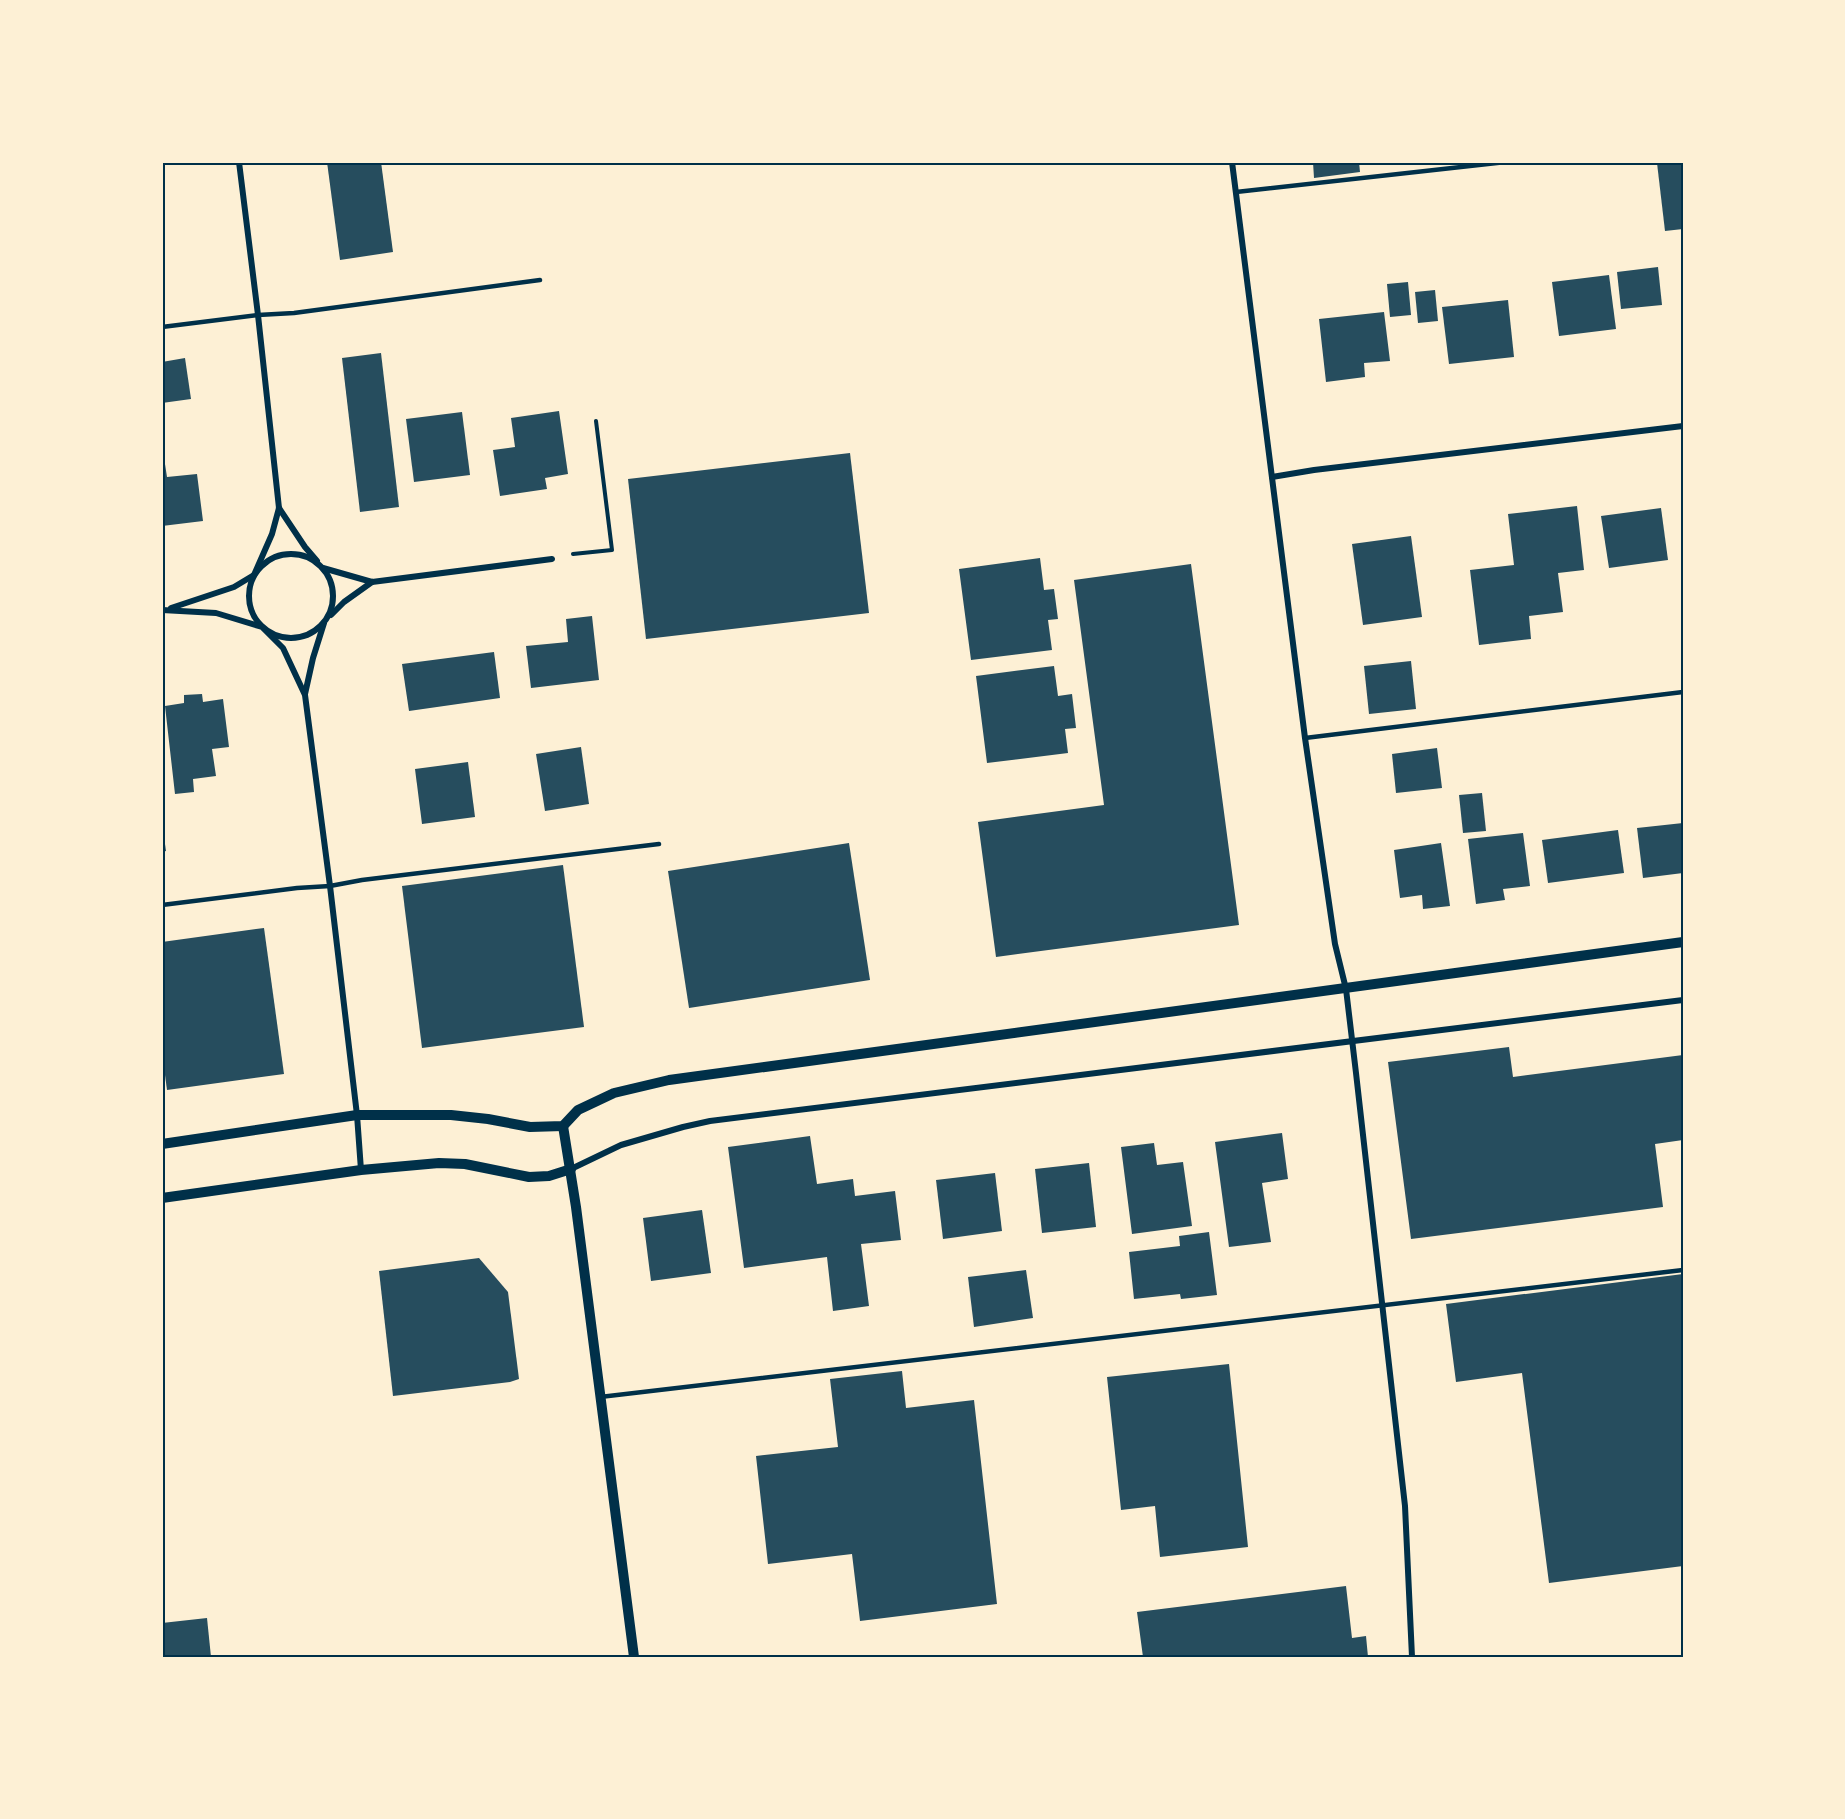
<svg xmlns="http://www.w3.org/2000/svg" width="1845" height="1819" font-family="Signika,sans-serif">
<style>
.building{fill:#264d5e}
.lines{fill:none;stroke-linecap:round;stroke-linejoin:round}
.path{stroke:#003049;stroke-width:4}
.service{stroke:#003049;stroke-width:4.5}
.minor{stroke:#003049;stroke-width:6}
.tertiary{stroke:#003049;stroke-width:10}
.neatline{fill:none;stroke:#003049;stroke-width:2}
</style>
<rect width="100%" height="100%" fill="#fdf0d5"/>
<g class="building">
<path d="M327 162H381L393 252 340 260Z"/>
<path d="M1313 162H1359L1360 172 1314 178Z"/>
<path d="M1683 162V229L1665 231 1657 163Z"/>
<path d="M1658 267 1662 305 1621 309 1617 272Z"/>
<path d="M1609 275 1616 329 1559 336 1552 282Z"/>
<path d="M1408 282 1411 315 1390 317 1387 284Z"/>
<path d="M1435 290 1438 321 1418 323 1415 292Z"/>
<path d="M1508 300 1514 357 1449 364 1442 307Z"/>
<path d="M1384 312 1390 361 1364 363 1365 377 1326 382 1319 319Z"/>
<path d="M381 353 399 507 360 512 342 358Z"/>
<path d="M185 358 191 399 162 403V362Z"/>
<path d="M559 411 568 474 545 478 547 489 500 496 493 450 515 447 511 418Z"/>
<path d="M462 412 470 475 414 482 406 419Z"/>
<path d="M162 451H163L167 477 197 474 203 521 162 526Z"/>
<path d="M850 453 869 613 646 639 628 479Z"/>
<path d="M1577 506 1584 570 1558 573 1563 612 1529 616 1531 639 1479 645 1470 570 1514 565 1508 514Z"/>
<path d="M1661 508 1668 560 1609 568 1601 516Z"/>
<path d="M1411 536 1422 617 1363 625 1352 544Z"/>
<path d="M1040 558 1044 590 1054 589 1058 619 1048 620 1052 650 971 660 959 569Z"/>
<path d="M1191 564 1239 925 996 957 978 822 1104 805 1074 580Z"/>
<path d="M592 616 599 680 531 688 526 646 568 642 566 619Z"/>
<path d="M494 652 500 698 409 711 402 664Z"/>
<path d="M1411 661 1416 709 1369 714 1364 666Z"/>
<path d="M1054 666 1058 696 1072 694 1076 728 1065 729 1068 753 987 763 976 676Z"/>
<path d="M202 694 203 702 223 699 229 747 212 749 216 776 193 779 194 792 175 794 165 706 184 703V695Z"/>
<path d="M581 747 589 804 545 811 536 754Z"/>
<path d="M1437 748 1442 788 1396 793 1392 754Z"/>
<path d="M468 762 475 817 422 824 415 769Z"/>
<path d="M1482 793 1486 831 1463 833 1459 795Z"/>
<path d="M1683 823V873L1643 878 1637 828Z"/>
<path d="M162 830H163L166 851 162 852Z"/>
<path d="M1618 830 1624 873 1548 883 1542 840Z"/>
<path d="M1523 833 1530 886 1503 889 1505 900 1476 904 1468 839Z"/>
<path d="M849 843 870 980 689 1008 668 871Z"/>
<path d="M1441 843 1450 906 1423 909 1422 895 1400 898 1394 850Z"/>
<path d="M563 865 584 1027 422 1048 402 886Z"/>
<path d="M264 928 284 1074 167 1090 162 1053V942Z"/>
<path d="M1509 1047 1513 1077 1683 1055V1140L1655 1144 1663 1207 1411 1239 1388 1062Z"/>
<path d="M1282 1133 1288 1179 1262 1183 1271 1242 1229 1247 1215 1142Z"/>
<path d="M810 1136 817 1184 853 1179 855 1196 895 1191 901 1240 861 1244 869 1306 833 1311 827 1257 744 1268 728 1147Z"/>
<path d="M1154 1143 1157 1165 1183 1162 1192 1226 1132 1234 1121 1147Z"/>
<path d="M1089 1163 1096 1227 1042 1233 1035 1169Z"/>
<path d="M995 1173 1002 1231 943 1239 936 1180Z"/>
<path d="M702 1210 711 1273 651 1281 643 1218Z"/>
<path d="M1209 1232 1217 1295 1181 1299 1180 1294 1134 1299 1129 1252 1180 1246 1179 1236Z"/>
<path d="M479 1258 508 1292 519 1379 510 1382 393 1396 379 1271Z"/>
<path d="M1026 1270 1033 1318 974 1327 968 1277Z"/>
<path d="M1683 1274V1566L1549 1583 1522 1373 1456 1382 1446 1304Z"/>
<path d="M1229 1364 1248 1547 1160 1557 1155 1506 1121 1510 1107 1377Z"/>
<path d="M902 1371 906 1408 974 1400 997 1604 860 1621 852 1554 768 1564 756 1456 838 1447 830 1379Z"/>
<path d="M1346 1586 1352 1638 1366 1636 1368 1657H1143L1137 1612Z"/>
<path d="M207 1618 211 1657H162V1623Z"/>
</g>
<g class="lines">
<path class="path" d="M573 554 612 550 596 421"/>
<g class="service">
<path d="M1236 192 1506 162"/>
<path d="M162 327 258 315 294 313 540 280"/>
<path d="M1305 738 1683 692"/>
<path d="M162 905 297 888 330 886 362 880 659 844"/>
<path d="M600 1397 1683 1270"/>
</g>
<g class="minor">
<path d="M239 162 258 315 279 508 272 534 254 575"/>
<path d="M1232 162 1305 738 1335 944 1346 989 1356 1073 1405 1506 1412 1657"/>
<path d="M1272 477 1314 470 1683 426"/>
<path d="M279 508 305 547 317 561"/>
<circle cx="291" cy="596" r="42"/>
<path d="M323 568 372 582 552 559"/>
<path d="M171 608 234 587 254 575"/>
<path d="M162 610 216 613 262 627 283 648 305 695 330 886 357 1115 361 1170"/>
<path d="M331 615 344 602 372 582"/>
<path d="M305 694 313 658 324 623"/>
<path d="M571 1169 621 1145 683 1127 710 1121 1683 1000"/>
</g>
<g class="tertiary">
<path d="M563 1126 576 1207 634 1657"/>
<path d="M162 1144 357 1115H451L488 1119 530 1127 563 1126 578 1110 614 1093 669 1080 1683 942"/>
<path d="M162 1198 361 1170 439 1163 465 1164 529 1177 549 1176 571 1169"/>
</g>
</g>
<rect width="1845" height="1819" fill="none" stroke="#fdf0d5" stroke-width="327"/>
<rect x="164" y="164" width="1518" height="1492" class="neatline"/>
</svg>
